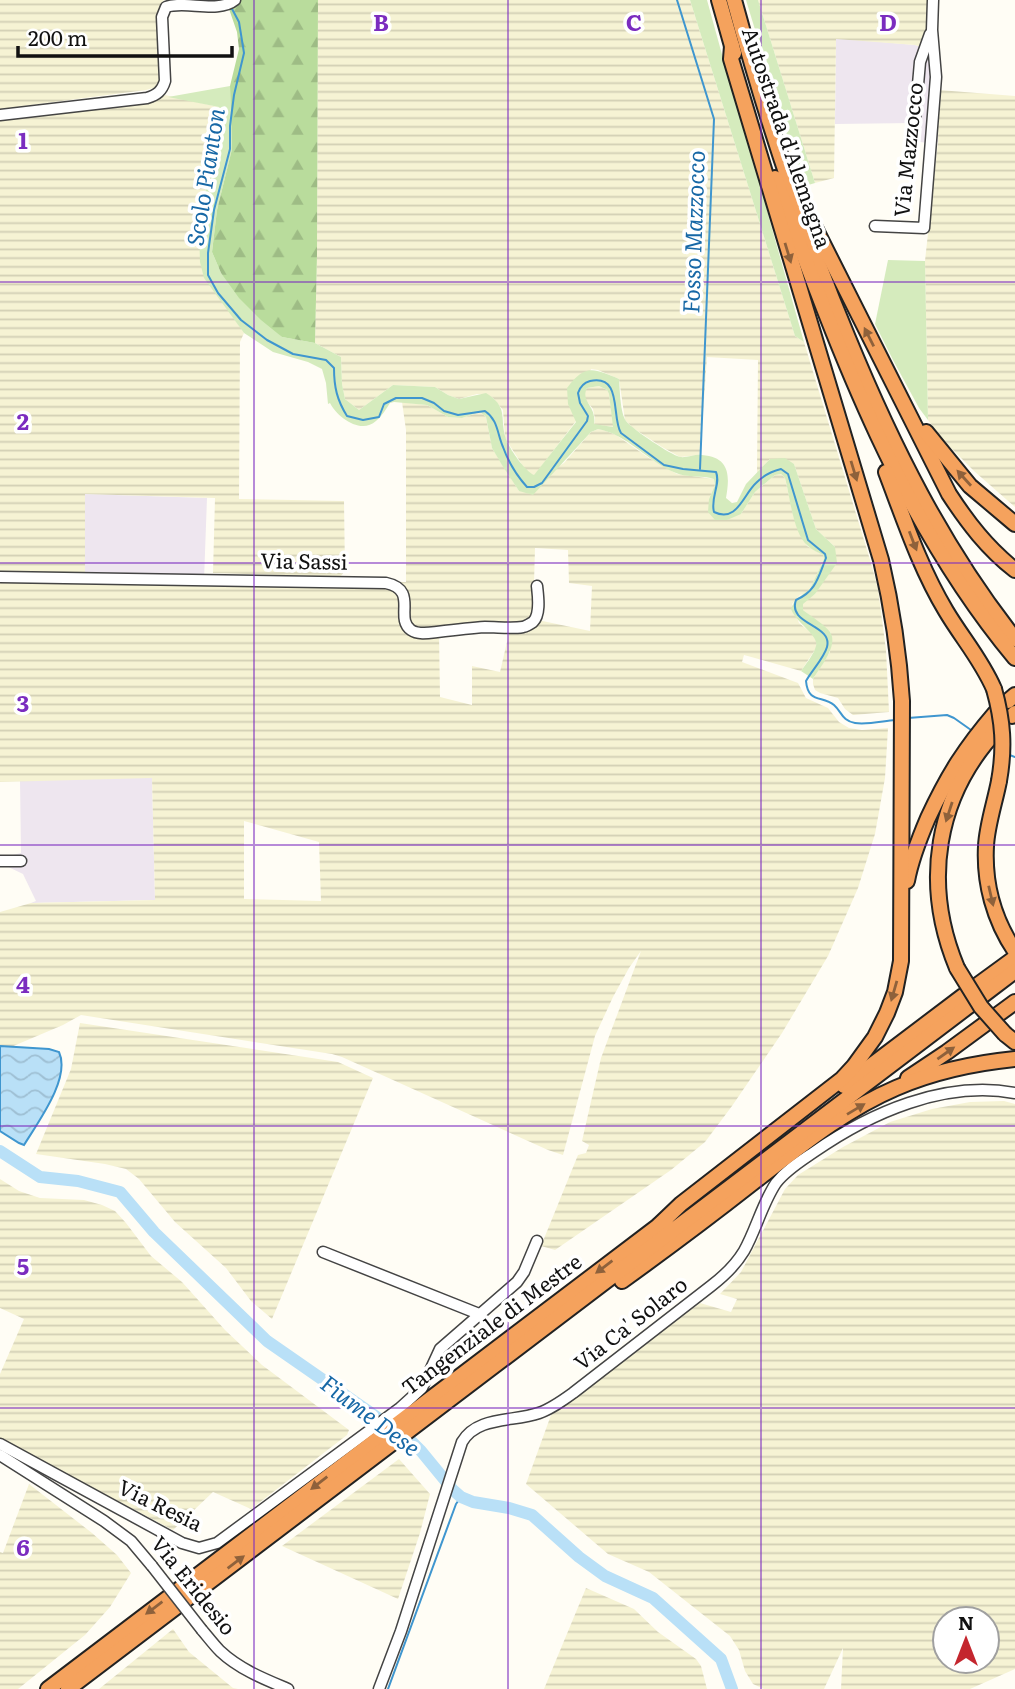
<svg xmlns="http://www.w3.org/2000/svg" width="1015" height="1689" font-family="Literata,serif">
<style>
.industrial{fill:#eee6ef}
.farmland{fill:url(#farmland-rules);fill-rule:evenodd}
.green{fill:#d5ebbd;fill-rule:evenodd}
.forest{fill:url(#forest-firs)}
.water{fill:url(#water-waves);stroke:#3f96cf;stroke-width:2}
.lines{fill:none;stroke-linecap:round;stroke-linejoin:round}
.stream{stroke:#3f96cf;stroke-width:2}
.river{stroke:#b9e0f7;stroke-width:12}
.minor-casing{stroke:#444;stroke-width:13}
.highway-casing{stroke:#222;stroke-width:18}
.minor{stroke:#fff;stroke-width:10}
.highway{stroke:#f5a25d;stroke-width:14}
.minor-bridge-casing{stroke:#444;stroke-width:13;stroke-linecap:butt}
.highway-bridge-casing{stroke:#222;stroke-width:18;stroke-linecap:butt}
.minor-bridge{stroke:#fff;stroke-width:10}
.highway-bridge{stroke:#f5a25d;stroke-width:14}
.oneway{fill:#8e613b}
.grid{fill:none;stroke:#7b2cbf;stroke-width:2;stroke-opacity:0.55}
.labels{text-anchor:middle;stroke-width:7;stroke-linejoin:round;paint-order:stroke}
.street-label{font-size:21px;fill:#111;stroke:#fff}
.water-label{font-size:23px;font-style:italic;fill:#1768a6;stroke:#fff}
.grid-label{font-size:23px;text-anchor:middle;font-weight:bold;fill:#7b2cbf;stroke:#fff;stroke-width:7;stroke-linejoin:round;paint-order:stroke}
</style>
<defs>
<pattern id="farmland-rules" width="6" height="5" patternUnits="userSpaceOnUse" patternTransform="scale(1.75)"><rect width="6" height="5" fill="#f6f3d4"/><path d="M0 2.5h6" fill="none" stroke="#d2cfb5"/></pattern>
<pattern id="forest-firs" width="22" height="20" patternUnits="userSpaceOnUse" patternTransform="scale(1.75)"><rect width="22" height="20" fill="#b9dc9c"/><path d="M5 1l3.5 6h-7zM16 11l3.5 6h-7z" fill="#9ebc85"/></pattern>
<pattern id="water-waves" width="16" height="10" patternUnits="userSpaceOnUse" patternTransform="scale(1.75)"><rect width="16" height="10" fill="#b9e0f7"/><path d="M0 5q4-4 8 0t8 0" fill="none" stroke="#9ebfd3"/></pattern>
</defs>
<rect width="100%" height="100%" fill="#fffdf5"/>
<g class="industrial">
<path d="M836 38 915 45 928 49 935 97 939 90 938 142 934 144 914 141 913 123 835 124Z"/>
<path d="M84 494 207 498 204 580 85 575Z"/>
<path d="M137 777 152 778 155 900 31 903 36 901 23 874 0 863V858L21 853 20 780Z"/>
</g>
<g class="farmland">
<path d="M0 0H164L159 7V14L162 81 157 87 146 90 0 109Z"/>
<path d="M318 0H690L795 336 804 342 871 563 878 589 886 650 889 712 853 715 845 709 838 698 820 693 815 690 813 684V679L830 652 831 633 803 610 802 603 815 594 835 547 816 529 794 464 770 459 757 473 758 360 707 357 700 455 680 457 662 447 633 428 625 420 619 379 598 370 591 369 576 421 534 476 526 471 505 438 503 410 493 398 486 394H477L459 399 448 395 435 387 393 385 359 410 345 399 342 384 341 357 315 343 317 255Z"/>
<path d="M758 0H934L928 49 915 45 836 39 834 178 815 183Z"/>
<path d="M939 90 1015 96V507L974 471 940 437 928 420 925 261 938 142Z"/>
<path d="M165 95 219 107 199 232 228 309 244 333 240 342 239 499 344 501 345 571 340 577 213 573 215 498 85 494V575L204 580 406 582V430L402 402 427 405 448 417 462 418 480 412 486 417 492 448 519 491 564 463 591 432 598 429 604 430 616 435 649 458 677 474 714 479 715 485 709 499 741 514 755 492 775 475 781 474 785 478 794 518 807 546 823 555 824 559 810 589 806 593 800 595 792 604 799 623 815 636 817 642 816 648 801 671 744 655 742 662 798 683 806 698 828 708 839 722 849 728 862 730 888 728 885 778 875 834 858 888 828 956 782 1033 732 1106 705 1142 671 1170 555 1250 541 1246 578 1155 586 1153 589 1145 582 1141 601 1058 641 951 629 968 613 997 595 1036 563 1155 548 1150 342 1057 332 1054 81 1015 63 1025 11 1047 0 1046V912L31 903 155 900V898L152 778 0 782V120L147 100ZM535 548 568 550 569 583 592 586 590 631 533 619ZM441 627 510 629 500 672 472 666V705L440 697 439 634ZM244 821 319 842 321 901 244 899Z"/>
<path d="M599 386 607 390 609 394 614 427 594 425 595 419 593 409 585 399V391L587 388Z"/>
<path d="M80 1023 338 1062 373 1078 272 1319 251 1301 226 1268 175 1222 139 1179 126 1169 105 1164 36 1154 71 1069Z"/>
<path d="M1004 1101 1015 1104V1669L970 1689H841L843 1648 824 1689H764L753 1684 745 1671 739 1650 730 1636 649 1572 608 1554 526 1484 551 1415 700 1303 731 1312 737 1299 720 1294 741 1272 785 1189 798 1175 843 1147 890 1122 932 1109 970 1102ZM945 1619H987V1661H945Z"/>
<path d="M0 1179 19 1191 40 1198 84 1200 102 1205 115 1211 126 1223 151 1256 182 1282 225 1330 262 1365 349 1430 347 1435 251 1509 213 1492 173 1530 0 1439V1374L24 1319 0 1308Z"/>
<path d="M399 1459 430 1494 420 1533 398 1599 282 1546Z"/>
<path d="M29 1484 92 1533 117 1555 131 1573 110 1607 85 1635 18 1689H0V1552L3 1553Z"/>
<path d="M586 1588 634 1609 658 1632 696 1659 701 1666 707 1689H544Z"/>
<path d="M173 1629 189 1652 233 1688 238 1689H99Z"/>
</g>
<g class="green">
<path d="M690 0H707L726 69 758 170 769 218 804 342 795 336Z"/>
<path d="M746 0H758L815 183 805 186 803 181 787 135Z"/>
<path d="M230 86 232 149 217 210 212 252 221 273 282 337 315 343 341 357 342 384 345 399 359 410 393 385 435 387 448 395 459 399 486 393C508 407 500 416 505 436 508 447 524 470 534 475L576 422 568 404 567 388C585 364 593 368 619 379 620 390 620 412 626 421 632 429 671 455 680 457 687 458 695 454 702 455 730 457 730 476 726 498L732 503 737 502 746 484 770 459 785 458 794 464 816 529 835 547 837 563 815 594 803 604V610C811 616 825 625 830 632 839 645 820 668 813 679L801 671C806 664 814 654 816 646 819 635 796 623 791 609L795 600 810 589 824 559 823 555C818 552 812 550 808 546 793 534 790 496 785 478L781 474 775 475 755 492 741 514 727 520H715L708 512 709 499 715 485 714 479C702 475 687 478 676 473 648 462 627 434 598 429L591 432 533 495 519 491 502 465 492 448 486 417 480 412 462 418 448 417 427 405 394 402 390 403C386 409 382 416 376 421 361 435 337 417 330 403L328 404 326 383 322 369 308 362 273 352 244 333 204 278 200 262 199 232 219 107 168 97ZM599 386 607 390 609 394 613 427 594 424C597 406 580 402 587 388Z"/>
<path d="M888 260 925 261 928 420 919 408 893 360 875 324Z"/>
</g>
<path class="forest" d="M238 0H318L317 255 315 343 282 337 261 320 239 298 221 273 212 252 217 210 232 149 230 86 239 49 237 32 228 6Z"/>
<path class="water" d="M0 1046 49 1049 59 1052C71 1078 38 1122 24 1145L19 1143 0 1131Z"/>
<g class="lines">
<g class="stream">
<path d="M677 0 714 119 700 469"/>
<path d="M231 7 239 22 244 53 234 95 230 126V149L214 210 208 253V275L218 293 241 320 267 340 293 354 326 360 334 368C334 387 337 400 347 416L363 420 379 417 384 404 396 398H422L434 403 444 411 458 415 485 411C498 420 497 433 503 447 508 461 517 476 527 487H534L542 483 587 421 588 416 580 403 578 393C580 387 583 383 590 381 623 374 611 417 621 433L664 465 683 469 716 472C721 484 710 498 714 512 737 523 743 495 756 483 763 476 772 471 781 469L788 474 808 540 825 554 826 558C818 578 816 591 796 600 787 625 833 624 827 647 824 658 812 670 806 681 808 704 823 695 834 705 842 712 842 721 855 723 867 725 883 721 895 720"/>
<path d="M908 718 947 715 954 718 971 730"/>
<path d="M1007 754 1015 757"/>
<path d="M388 1689 456 1504 461 1497"/>
</g>
<path class="river" d="M0 1151 40 1177 78 1181 120 1192 154 1232 267 1341 411 1441 421 1451 453 1490 461 1497 473 1502 509 1508 532 1515 579 1557 605 1576 653 1598 721 1659 732 1689"/>
<g class="minor-casing">
<g id="minor">
<path d="M0 115 147 98C157 95 162 91 165 81L162 17 166 7C185 0 218 14 235 0"/>
<path d="M913 141 920 62 930 34"/>
<path d="M875 226 924 228 936 77 932 30 933 0"/>
<path d="M0 577 386 583C419 590 394 618 411 630 418 635 429 633 437 632 453 630 469 628 485 627 498 627 511 629 523 627 527 626 530 624 533 622 541 614 538 596 537 586"/>
<path d="M0 861H21"/>
<path d="M323 1252 479 1314"/>
<path d="M0 1444 182 1543 199 1548 217 1543 400 1408 422 1388 440 1349 517 1282 524 1272 537 1241"/>
<path d="M0 1455 104 1521 131 1541 152 1566"/>
<path d="M202 1630C208 1637 214 1645 220 1651 239 1669 264 1679 288 1689"/>
<path d="M379 1689 401 1631 462 1442C477 1416 513 1422 539 1413 551 1409 562 1401 573 1393L711 1286C724 1276 735 1266 744 1251 756 1230 762 1204 776 1183 786 1170 801 1161 814 1152 870 1113 944 1080 1015 1093"/>
</g>
</g>
<g class="highway-casing">
<g id="highway">
<path d="M719 0 734 53"/>
<path d="M734 0C765 115 802 228 848 338 892 445 943 548 1015 639"/>
<path d="M775 178C837 346 899 519 1015 658"/>
<path d="M814 226 949 494C968 523 987 548 1015 570"/>
<path d="M926 432 970 486 1015 524"/>
<path d="M886 472C904 519 920 568 946 611 962 638 981 659 994 689"/>
<path d="M1008 701 1015 695"/>
<path d="M1012 716 1015 713"/>
<path d="M999 781C995 802 987 825 986 846 984 883 994 920 1015 951"/>
<path d="M907 881C911 859 919 839 928 818 948 775 965 748 996 712"/>
<path d="M957 968C922 884 935 795 999 728"/>
<path d="M975 987 1012 960"/>
<path d="M982 996 1015 971"/>
<path d="M1005 1034 1015 1042"/>
<path d="M908 1078 947 1052 1015 1002"/>
<path d="M844 1086 963 996"/>
<path d="M659 1225 681 1204 842 1079 854 1066 875 1037 887 1013 895 992 901 961 902 701C899 653 892 607 881 560L731 59 732 46"/>
<path d="M622 1281C665 1250 708 1218 750 1185 796 1150 842 1111 896 1088 933 1072 975 1063 1015 1059"/>
<path d="M48 1689 666 1220"/>
<path d="M68 1689 970 1005"/>
</g>
</g>
<use href="#minor" class="minor"/>
<use href="#highway" class="highway"/>
<g class="minor-bridge-casing">
<path id="minor-bridge" d="M152 1566 202 1630"/>
</g>
<g class="highway-bridge-casing">
<g id="highway-bridge">
<path d="M994 689C1003 721 1005 747 999 781"/>
<path d="M957 968 981 1007 1005 1034"/>
</g>
</g>
<use href="#minor-bridge" class="minor-bridge"/>
<use href="#highway-bridge" class="highway-bridge"/>
</g>
<defs><path id="oneway-solid" d="M-6-.8H1V-3.2L6.5 0L1 3.2V.8H-6Z" transform="scale(1.75)"/></defs>
<g class="oneway">
<use href="#oneway-solid" transform="translate(788 253) rotate(73)"/>
<use href="#oneway-solid" transform="translate(869 337) rotate(-117)"/>
<use href="#oneway-solid" transform="translate(854 471) rotate(73)"/>
<use href="#oneway-solid" transform="translate(964 478) rotate(-132)"/>
<use href="#oneway-solid" transform="translate(913 541) rotate(69)"/>
<use href="#oneway-solid" transform="translate(949 812) rotate(108)"/>
<use href="#oneway-solid" transform="translate(991 896) rotate(77)"/>
<use href="#oneway-solid" transform="translate(894 991) rotate(106)"/>
<use href="#oneway-solid" transform="translate(946 1053) rotate(-35)"/>
<use href="#oneway-solid" transform="translate(856 1109) rotate(-31)"/>
<use href="#oneway-solid" transform="translate(604 1267) rotate(143)"/>
<use href="#oneway-solid" transform="translate(319 1483) rotate(142)"/>
<use href="#oneway-solid" transform="translate(236 1562) rotate(-37)"/>
<use href="#oneway-solid" transform="translate(154 1608) rotate(143)"/>
</g>
<path class="grid" d="M254 0V1689M508 0V1689M761 0V1689M0 282H1015M0 563H1015M0 845H1015M0 1126H1015M0 1408H1015"/>
<g class="labels">
<g class="street-label">
<text transform="translate(786 138) rotate(71)" y="7">Autostrada d'Alemagna</text>
<text transform="translate(909 150) rotate(-84)" y="7">Via Mazzocco</text>
<text transform="translate(304 562) rotate(1)" y="7">Via Sassi</text>
<text transform="translate(631 1324) rotate(-38)" y="7">Via Ca' Solaro</text>
<text transform="translate(492 1325) rotate(-37)" y="7">Tangenziale di Mestre</text>
<text transform="translate(160 1506) rotate(26)" y="7">Via Resia</text>
<text transform="translate(193 1586) rotate(51)" y="7">Via Eridesio</text>
</g>
<g class="water-label">
<text transform="translate(206 177) rotate(-81)" y="8">Scolo Pianton</text>
<text transform="translate(694 232) rotate(-88)" y="8">Fosso Mazzocco</text>
<text transform="translate(370 1416) rotate(37)" y="8">Fiume Dese</text>
</g>
</g>
<g class="grid-label">
<text x="381" y="31">B</text>
<text x="634" y="31">C</text>
<text x="888" y="31">D</text>
<text x="23" y="149">1</text>
<text x="23" y="430">2</text>
<text x="23" y="712">3</text>
<text x="23" y="993">4</text>
<text x="23" y="1275">5</text>
<text x="23" y="1556">6</text>
</g>
<g transform="translate(966 1640)"><circle r="33" fill="#ffffff" stroke="#a0a0a0" stroke-width="2"/>
<path d="M0-5L12 26L0 18L-12 26Z" fill="#c4262e"/>
<text y="-10" font-size="19" font-weight="bold" text-anchor="middle" fill="#111111">N</text>
</g>
<path d="M18 46v10h214v-10" fill="none" stroke="#111111" stroke-width="3.5"/>
<text x="28" y="46" font-size="21" fill="#111111" stroke="#ffffff" stroke-width="5" paint-order="stroke">200 m</text>
</svg>
